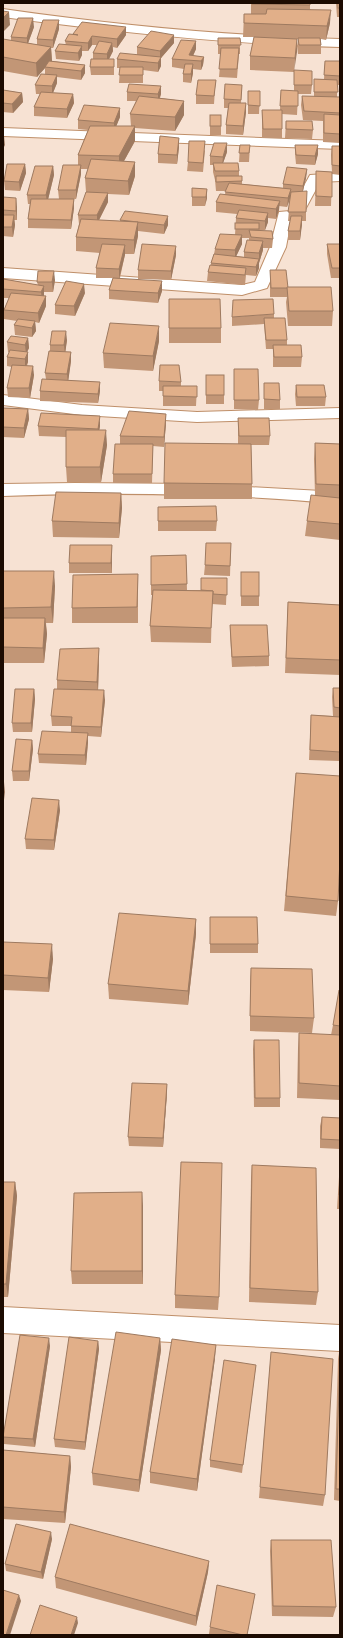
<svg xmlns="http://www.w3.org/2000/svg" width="343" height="1638" font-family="'Source Serif 4',serif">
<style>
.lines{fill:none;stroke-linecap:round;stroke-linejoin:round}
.street-casing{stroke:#bf8f69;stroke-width:2}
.street{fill:#fff;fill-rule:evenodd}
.wall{fill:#c29676;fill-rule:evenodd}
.shaded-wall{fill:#9e7a60}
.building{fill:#e1af89;stroke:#9e7a60}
</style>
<rect width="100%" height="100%" fill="#f7e2d3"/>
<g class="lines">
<g class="street-casing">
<g id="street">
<path d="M3 9C115 25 227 36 340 39V47C227 44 115 32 3 17Z"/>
<path d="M3 128 340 141V149L3 136Z"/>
<path d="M340 173V181L320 182 300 219 291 220 286 247 267 288 242 295 3 278V268L242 285 255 282 270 247 279 212 290 211 310 175Z"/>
<path d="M3 395 82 405 197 412 340 408V418L197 422 82 415 3 405Z"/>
<path d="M75 483 194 484 322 491 340 492V504C228 493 115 492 3 496V484Z"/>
<path d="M3 1307 340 1325V1351L3 1333Z"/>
</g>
</g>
<use href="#street" class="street"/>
</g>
<g class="wall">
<path d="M251 3H310V9L330 23 326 40 321 39V54H298L297 46 298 39 267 38 297 39 294 70 312 85 311 94H298L297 115 282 114V138H262V110H280L281 90 294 91V72L250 70V56L254 37H243L244 14H251Z"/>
<path d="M336 3H340V17H337Z"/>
<path d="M34 27 28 43 37 45V39L59 29 53 48H51L52 61 85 65V73L81 80 57 77V83L53 93 73 94 74 103 67 118 34 116V107L40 94H36L35 85 45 74V68L37 77 3 71V39L11 41V37Z"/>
<path d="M73 34 126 35 117 48 113 47V51L109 59H114V75H91L90 67 93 59V53L97 45H92L88 51H82V55L79 61 56 59 55 51 66 45 65 41 73 35Z"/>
<path d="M218 38H240V54H239L237 78 219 77 221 54H218Z"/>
<path d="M196 41V49L193 56 204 57 203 65 201 70 193 69V73L191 83 183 82V74L184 69 172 67V59Z"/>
<path d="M174 43 161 58V66L158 72 143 70V83H119L120 68H117V59L137 55V47Z"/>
<path d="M325 61H340V85H337V97H340V143L323 142V121L303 120 301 105 302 96 314 97V79H324Z"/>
<path d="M216 80 215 89 214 104H196V95Z"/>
<path d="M242 85 241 103H246V112L243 135 226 134V125L228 108H224V99Z"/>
<path d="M161 86V94L160 98 184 101V115L175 131 135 128V141L124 161 135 162V176L129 195 108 194V202L99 220 120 221V220L168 225 164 234 138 231V236L134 254H125L120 278 162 291 158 303 109 299V290L113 278H96V268L100 253 76 251V237L79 224 78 215 89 192H86L85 178 88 169H81V174L76 199H74V208L71 229 28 228V219L30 204H28L27 195 53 166 54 175 48 199H72H59L58 190 78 165V155L88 130 78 129V120L120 108V117L116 126H131L130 114 136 101H127V92Z"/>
<path d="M3 90 22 93 23 102 13 113 3 112Z"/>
<path d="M248 91H260L259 114H248Z"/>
<rect x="210" y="115" width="11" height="20"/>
<path d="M286 121 313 130 312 139 285 138Z"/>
<path d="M179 138V147L177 164 158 163V154Z"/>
<path d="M240 145H250L249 162H239Z"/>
<path d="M295 145H318V154L315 165 296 164 295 154Z"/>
<path d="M332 146H340V175L332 174 331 206H315L316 171 332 172 331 155Z"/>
<path d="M205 150 203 172 187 171 188 162Z"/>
<path d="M227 152 223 163 239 171V176H242V184L283 188V184L307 169 306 178 303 191 306 212V221H302L300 240H288V231L290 221H288L290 199 287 207 279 206V210L276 219 268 218V222L265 230H259L273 239 272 248H263V250L259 263V268L256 276 246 275 245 285 207 281 208 272 211 266V263L214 254 215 249 235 235 236 218 237 214 216 212V202L225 194 226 191H216L215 180 213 172V165H210V156ZM242 238H249V240L244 252V257L236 256 242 244Z"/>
<path d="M25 164 26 173 20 191 5 190 4 181Z"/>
<path d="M192 188 207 189V198L205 206H192Z"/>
<path d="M3 197 17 207V220H14L15 225 13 237 3 236Z"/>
<path d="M327 244H340V278H331L327 254Z"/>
<path d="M176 255 171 280 138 279V270Z"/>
<path d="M270 270 288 287 333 311 332 326H288L286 302 287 297H270Z"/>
<path d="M3 279 38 285 37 282 55 280 53 292H44V296H46V306L39 323 35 322 36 331 32 337 15 335 14 325 17 321 4 319V310L9 298H3Z"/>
<path d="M85 293 75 316 55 314V305Z"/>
<path d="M169 299 221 328V343H169Z"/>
<path d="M274 314V318L287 340V345L302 357 301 367H273V349H266L264 324 232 326V317Z"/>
<path d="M340 325V349L339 335Z"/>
<path d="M28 338 29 348 27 352H28V362L27 366 34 375 30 398 8 397 7 388 12 367 7 366V357L9 352H8L7 342Z"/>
<path d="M67 340 65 352H71V361L68 380 100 391 98 403 40 401V391L46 379 45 373 50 351V345Z"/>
<path d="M159 341 153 371 104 368 103 353Z"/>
<path d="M234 369 259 400 258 410 234 409Z"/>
<path d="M206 375 224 395V404H206Z"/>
<path d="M159 381 181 382V386H197L196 406H163V391H159Z"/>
<path d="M264 383 280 400V409H264Z"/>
<path d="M296 385 326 397 325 406H296L295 394Z"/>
<path d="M3 408 28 409 29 419 24 438 3 437V439Z"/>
<path d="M166 414V423L164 447 153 446 152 483H113V474L120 444V436Z"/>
<path d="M238 418 270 436 269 445H251L252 484V499H164V483L238 444Z"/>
<path d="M38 426H100L99 430 107 445 101 482H67L66 467V437L39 436Z"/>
<path d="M315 443 340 444V540L305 536 307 521 315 495 314 459Z"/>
<path d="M121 493 122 508 119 538 53 537 52 521Z"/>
<path d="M158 507 217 521 216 531H158Z"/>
<path d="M231 543 230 576 204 575 205 565Z"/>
<path d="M112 545V573H69V563Z"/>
<path d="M186 555 187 590H201L227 578 226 605 212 604 211 643 151 642 150 626 152 595H151V556Z"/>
<path d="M3 571 55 586 53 623H46L47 634 44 663H3Z"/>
<path d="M241 572 259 596V606H241Z"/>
<path d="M138 574V623H72V608Z"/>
<path d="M288 602 340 605V675L285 673Z"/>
<path d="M230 625 269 656V666L232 667 230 634Z"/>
<path d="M99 648V658L98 690 105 700 101 737 88 736V742L86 765 39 763 38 754 71 732V726H52L51 716 57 689V680Z"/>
<path d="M333 688H340V753L339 761 309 760 311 715 333 716 332 697Z"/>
<path d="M34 689 35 699 32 732H13L12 723Z"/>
<path d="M32 740 33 749 29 781H13L12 771Z"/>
<path d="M296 773 338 901 336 916 284 911Z"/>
<path d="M60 810 54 850 26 849 25 839Z"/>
<path d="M210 917 258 944V953H210Z"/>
<path d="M196 919V934L188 1005 109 999 108 984Z"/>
<path d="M3 942 53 959 49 992 3 990Z"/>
<path d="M251 968 314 1018 312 1033 250 1031V983Z"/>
<path d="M340 990V1100L297 1098 298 1048 299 1033 331 1035Z"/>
<path d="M254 1040 280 1098V1107H254L253 1049Z"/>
<path d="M167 1084V1093L163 1147 129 1146 128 1137Z"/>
<path d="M322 1117 340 1118V1149L320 1148V1126Z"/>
<path d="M340 1161V1209H337Z"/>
<path d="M252 1165 318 1292 316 1305 249 1302 251 1179Z"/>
<path d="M3 1182H15L17 1196 8 1297H3Z"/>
<path d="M143 1206V1284H72L71 1271Z"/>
<path d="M175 1295 219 1297 218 1310 175 1308Z"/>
<path d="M160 1338 161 1350 139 1492 93 1485 92 1473Z"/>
<path d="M98 1341 99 1349 85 1450 55 1447 54 1439Z"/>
<path d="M50 1346 35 1447 4 1444 3 1435Z"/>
<path d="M340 1347V1501L334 1500 338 1359Z"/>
<path d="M215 1358 197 1491 150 1483V1472Z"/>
<path d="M256 1365 242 1473 210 1467V1460Z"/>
<path d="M270 1365 325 1495 323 1506 259 1498Z"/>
<path d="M3 1450 70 1456 71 1467 65 1523 3 1519Z"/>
<path d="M52 1539 43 1579 6 1571 5 1564Z"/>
<path d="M271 1540 336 1607 333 1617 272 1616 270 1551Z"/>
<path d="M209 1561 208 1572 196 1626 56 1588 55 1577Z"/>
<path d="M255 1594 247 1635H215L209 1634 210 1627Z"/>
</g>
<g class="shaded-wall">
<path d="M331 10 330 23 326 40 327 26Z"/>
<path d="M9 12 10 25 3 32V18Z"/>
<path d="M33 18 34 27 27 46V38Z"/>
<path d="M59 20V29L53 48V40Z"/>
<path d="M126 27V35L117 48V39Z"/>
<path d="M174 35V43L161 58V66L158 72V63L160 59V51Z"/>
<path d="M92 36V45L88 51V43Z"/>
<path d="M297 39V52L294 72 295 58Z"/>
<path d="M196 41V49L191 60 189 55Z"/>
<path d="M112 43 113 51 107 63V54Z"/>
<path d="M82 46V55L79 61 78 53Z"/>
<path d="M51 47 52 61 46 67H45V68L37 77 36 63Z"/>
<path d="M204 57 203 65 201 70V61Z"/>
<path d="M193 64V73L191 83V74Z"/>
<path d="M85 65V73L81 80V71Z"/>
<path d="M57 75V83L52 95V86Z"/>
<path d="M161 86V94L158 102V94Z"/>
<path d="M22 93 23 102 13 113 12 104Z"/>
<path d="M73 94 74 103 67 118V109Z"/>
<path d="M184 101V115L175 131V117Z"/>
<path d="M246 103V112L243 135V126Z"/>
<path d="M120 108V117L114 132V123Z"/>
<path d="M135 126V141L119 170V156Z"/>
<path d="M4 136 5 145 3 149V138Z"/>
<path d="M179 138V147L177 164V155Z"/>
<path d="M227 143V152L222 166 223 157Z"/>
<path d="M318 145V154L315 165V156Z"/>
<path d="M135 162V176L129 195 128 181Z"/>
<path d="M25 164 26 173 20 191 19 182Z"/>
<path d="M81 165V174L76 199V190Z"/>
<path d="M53 166 54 175 47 204 46 195Z"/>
<path d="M307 169 306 178 302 195 303 186Z"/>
<path d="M207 189V198L205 206 206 197Z"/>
<path d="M291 189 290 198 287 207 288 198Z"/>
<path d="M108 193V202L97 224V215Z"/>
<path d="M16 198 17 207V220L16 211Z"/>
<path d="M74 199V208L71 229V220Z"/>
<path d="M280 201 279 210 276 219V209Z"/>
<path d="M268 213V222L265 230V221Z"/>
<path d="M14 215 15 225 13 237 12 227Z"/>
<path d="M168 216V225L164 234V225Z"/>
<path d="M302 216V225L300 240V231Z"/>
<path d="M138 222V236L134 254V240Z"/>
<path d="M242 235V244L235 259V250Z"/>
<path d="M263 241V250L259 263V253Z"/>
<path d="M125 245V255L119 279V269Z"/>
<path d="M176 246V255L171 280V271Z"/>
<path d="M259 259V268L256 276V267Z"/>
<path d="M54 271 55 280 53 292 52 282Z"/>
<path d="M162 281V291L158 303V293Z"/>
<path d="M84 284 85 293 75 316 74 306Z"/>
<path d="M44 286V296L42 301 41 292Z"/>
<path d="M46 296V306L39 323 38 313Z"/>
<path d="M35 321 36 331 32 337V328Z"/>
<path d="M159 326V341L153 371V356Z"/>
<path d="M66 331 67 340 65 355 64 345Z"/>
<path d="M28 338 29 348 26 354 25 345Z"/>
<path d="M28 352V362L25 368V359Z"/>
<path d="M71 352V361L68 383 67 374Z"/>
<path d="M33 366 34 375 30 398 29 388Z"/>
<path d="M100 382V391L98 403V394Z"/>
<path d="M28 409 29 419 24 438V428Z"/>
<path d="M166 414V423L164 447V437Z"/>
<path d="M100 416V426L98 439V429Z"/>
<path d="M106 430 107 445 101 482 100 467Z"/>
<path d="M121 493 122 508 119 538V523Z"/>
<path d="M112 545V573L111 563Z"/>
<path d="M54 571 55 586 53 623 51 607Z"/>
<path d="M45 618 47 634 44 663 43 648Z"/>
<path d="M99 648V658L98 692 97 682Z"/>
<path d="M34 689 35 699 32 732 31 723Z"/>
<path d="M104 690 105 700 101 737V727Z"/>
<path d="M88 733V742L86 765 85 755Z"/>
<path d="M32 740 33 749 29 781V771Z"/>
<path d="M4 782 5 792 3 808V789Z"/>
<path d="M59 800 60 810 54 850V840Z"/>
<path d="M196 919V934L188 1005V991Z"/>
<path d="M52 944 53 959 49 992 48 978Z"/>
<path d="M167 1084V1093L163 1147V1138Z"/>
<path d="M15 1182 17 1196 8 1297 6 1284Z"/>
<path d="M142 1192 143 1206V1284L142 1271Z"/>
<path d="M49 1338 50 1346 35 1447 33 1439Z"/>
<path d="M160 1338 161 1350 139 1492V1480Z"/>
<path d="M98 1341 99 1349 85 1450V1442Z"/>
<path d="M216 1345 215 1358 197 1491V1479Z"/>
<path d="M70 1456 71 1467 65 1523 64 1512Z"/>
<path d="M51 1532 52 1539 43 1579 41 1572Z"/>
<path d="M209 1561 208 1572 196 1626V1616Z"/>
<path d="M19 1595 21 1601 10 1635H6Z"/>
<path d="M77 1617 78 1623 74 1635H71Z"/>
</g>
<g class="building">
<path d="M252 3H310V5L252 4Z"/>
<rect x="338" y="3" width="2" height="5"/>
<path d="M267 9 331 10 327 26 244 23V14H266Z"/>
<path d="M3 11 9 12 3 18Z"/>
<path d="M18 18H33L27 38 11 37Z"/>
<path d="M43 20H59L53 40 37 39Z"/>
<path d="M82 22 126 27 117 39 92 36 88 43 65 41 69 34 78 35 73 34Z"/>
<path d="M151 31 174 35 160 51 137 47Z"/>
<path d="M254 37 297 39 295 58 250 56Z"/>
<path d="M218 38H240L241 45H218Z"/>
<path d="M298 38H320L321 45H299Z"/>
<path d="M3 39 51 47 36 63 3 57Z"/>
<path d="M181 40 196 41 189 55 204 57 201 61 172 59Z"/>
<path d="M99 41 112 43 107 54 93 53Z"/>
<path d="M59 44 82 46 78 53 55 51Z"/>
<path d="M221 48H239L237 69H219Z"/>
<path d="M120 53 161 57 158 63 117 59Z"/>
<path d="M91 59H114V67H90Z"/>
<path d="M49 61 85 65 81 71 45 67Z"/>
<path d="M325 61H340V76L324 75Z"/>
<path d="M185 64H193L191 74H183Z"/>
<path d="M120 67H143V75H119Z"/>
<path d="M294 70 312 71V85H294Z"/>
<path d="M41 74 57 75 52 86 35 85Z"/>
<path d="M314 79 337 80 338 92H314Z"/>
<path d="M198 80H216L214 96 196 95Z"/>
<path d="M129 84 161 86 158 94 127 92Z"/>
<path d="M225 84 242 85 241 100 224 99Z"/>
<path d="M3 90 22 93 12 104 3 103Z"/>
<path d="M281 90 298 91V106H280Z"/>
<path d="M248 91H260V106L248 105Z"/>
<path d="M41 92 73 94 67 109 34 107Z"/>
<path d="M139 96 184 101 175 117 130 114Z"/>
<path d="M302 96 340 97V113L304 111Z"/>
<path d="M229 103H246L243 126 226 125Z"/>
<path d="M84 105 120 108 114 123 78 120Z"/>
<path d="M262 110H282V129H263Z"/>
<path d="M324 114 340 115V134L324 133Z"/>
<rect x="210" y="115" width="11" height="11"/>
<path d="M286 121H312L313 130 286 129Z"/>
<path d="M90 126H135L119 156 78 155Z"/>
<path d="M160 136 179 138 177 155 158 154Z"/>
<path d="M189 141H205L203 163 188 162Z"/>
<path d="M214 143H227L223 157 210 156Z"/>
<path d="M240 145H250L249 153H239Z"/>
<path d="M295 145H318L315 156 296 155Z"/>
<path d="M332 146H340V166L332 165Z"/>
<path d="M91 159 135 162 128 181 85 178Z"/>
<path d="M213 163H238L239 171H215Z"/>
<path d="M7 164H25L19 182 4 181Z"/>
<path d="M63 165H81L76 190H58Z"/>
<path d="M35 166H53L46 195H27Z"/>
<path d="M287 167 307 169 303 186 283 184Z"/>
<path d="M316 171 332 172V197L316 196Z"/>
<path d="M216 176H242V181L216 182Z"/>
<path d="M229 183 291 189 288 198 225 192Z"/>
<path d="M192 188 207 189 206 197H192Z"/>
<path d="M307 191 306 212H288L291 192Z"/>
<path d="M86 192 108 193 97 215H78Z"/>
<path d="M220 194 280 201 276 209 216 202Z"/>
<path d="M3 197 16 198V211L3 210Z"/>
<path d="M31 199H74L71 220 28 219Z"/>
<path d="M239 210 268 213 265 221 236 218Z"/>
<path d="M125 211 168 216 164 225 120 220Z"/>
<path d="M3 215H14L12 227H3Z"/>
<path d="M291 216H302L300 231H288Z"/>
<path d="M81 219 138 222 134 240 76 237Z"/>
<rect x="235" y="223" width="24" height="6"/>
<path d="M249 230 272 231 273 239 251 237Z"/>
<path d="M220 234 242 235 235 250 215 249Z"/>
<path d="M247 240 263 241 259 253 244 252Z"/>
<path d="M102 244 125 245 119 269 96 268Z"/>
<path d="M142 244 176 246 171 271 138 270Z"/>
<path d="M327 244H340V268H332Z"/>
<path d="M214 254 259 259 256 267 211 263Z"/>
<path d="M210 265 246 268 245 275 208 272Z"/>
<path d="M270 270H286L288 288H271Z"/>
<path d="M38 271H54L52 282H37Z"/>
<path d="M113 278 162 281 158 293 109 290Z"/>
<path d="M3 279 44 286 41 292 3 289Z"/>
<path d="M66 281 84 284 74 306 55 305Z"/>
<path d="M287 287H331L333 311H289Z"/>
<path d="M11 293 46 296 38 313 4 310Z"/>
<path d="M169 299H220L221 328H169Z"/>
<path d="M273 299 274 314 232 317 233 300Z"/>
<path d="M264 318H285L287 340H266Z"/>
<path d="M18 319 35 321 32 328 14 325Z"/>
<path d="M110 323 159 326 153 356 103 353Z"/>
<path d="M52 331H66L64 345H50Z"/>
<path d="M11 336 28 338 25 345 7 342Z"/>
<path d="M273 345H301L302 357H274Z"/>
<path d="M10 350 28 352 25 359 7 357Z"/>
<path d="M49 351 71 352 67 374 45 373Z"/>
<path d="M12 365 33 366 29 388H7Z"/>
<path d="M160 365H179L181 382 159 381Z"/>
<path d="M234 369H258L259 400H234Z"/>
<rect x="206" y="375" width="18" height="20"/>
<path d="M42 379 100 382 98 394 40 391Z"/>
<path d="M264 383H279L280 400 264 399Z"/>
<path d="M296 385H324L326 397H297Z"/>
<path d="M163 386H197V397L163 396Z"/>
<path d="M3 408 28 409 24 428 3 427Z"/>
<path d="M129 411 166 414 164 437 120 436Z"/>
<path d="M41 413 100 416 98 429 38 426Z"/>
<path d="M238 418H269L270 436H239Z"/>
<path d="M66 430H106L100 467H66Z"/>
<path d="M165 443 251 444 252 484 164 483Z"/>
<path d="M315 443 340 444V485L316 484Z"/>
<path d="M115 444H153L152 474H113Z"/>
<path d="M56 492 121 493 119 523 52 521Z"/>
<path d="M311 495 340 498V524L307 521Z"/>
<path d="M216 506 217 521H158V507Z"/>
<path d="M206 543H231L230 566 205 565Z"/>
<path d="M70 545H112L111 563H69Z"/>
<path d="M186 555 187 584 151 585V556Z"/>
<path d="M3 571H54L51 607 3 608Z"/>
<rect x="241" y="572" width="18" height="24"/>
<path d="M138 574 137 607 72 608 73 575Z"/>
<path d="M201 578H227V595L213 594V591L201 590Z"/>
<path d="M153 590 213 591 211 628 150 626Z"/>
<path d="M288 602 340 605V660L286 658Z"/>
<path d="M3 618H45L43 648 3 647Z"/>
<path d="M230 625H267L269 656 232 657Z"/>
<path d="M99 648 97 682 57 680 60 649Z"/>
<path d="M333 688H340V708L334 707Z"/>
<path d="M15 689H34L31 723H12Z"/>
<path d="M54 689 104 690 101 727 71 726 72 717 51 716Z"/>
<path d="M311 715 340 717V752L310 750Z"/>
<path d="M42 731 88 733 85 755 38 754Z"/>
<path d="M16 739 32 740 29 771H12Z"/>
<path d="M296 773 340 776V859L338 901 286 896Z"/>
<path d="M32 798 59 800 54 840 25 839Z"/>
<path d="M119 913 196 919 188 991 108 984Z"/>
<path d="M210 917H257L258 944H210Z"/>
<path d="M3 942 52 944 48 978 3 975Z"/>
<path d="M251 968 312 969 314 1018 250 1016Z"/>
<path d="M339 990H340V1026L333 1025Z"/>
<path d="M299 1033 340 1035V1086L299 1083Z"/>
<path d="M254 1040H279L280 1098H255Z"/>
<path d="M132 1083 167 1084 163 1138 128 1137Z"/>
<path d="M322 1117 340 1118V1140L321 1139Z"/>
<path d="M181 1162 222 1163 219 1297 175 1295Z"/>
<path d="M252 1165 316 1168 318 1292 250 1288Z"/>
<path d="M340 1176V1195H339Z"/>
<path d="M3 1182H15L6 1284H3Z"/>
<path d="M142 1192V1271H71L74 1193Z"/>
<path d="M116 1332 160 1338 139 1480 92 1473Z"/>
<path d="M20 1335 49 1338 33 1439 3 1437Z"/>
<path d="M69 1337 98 1341 85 1442 54 1439Z"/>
<path d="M172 1339 216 1345 197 1479 150 1472Z"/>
<path d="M271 1352 333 1359 325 1495 260 1487Z"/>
<path d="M340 1353V1489H336Z"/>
<path d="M224 1360 256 1365 243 1465 210 1460Z"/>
<path d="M3 1450 70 1456 64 1512 3 1507Z"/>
<path d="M16 1524 51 1532 41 1572 5 1564Z"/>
<path d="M70 1524 209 1561 196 1616 55 1577Z"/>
<path d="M271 1540H331L336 1607 273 1606Z"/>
<path d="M217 1585 255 1594 247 1635H243L210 1627Z"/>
<path d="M3 1590 19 1595 6 1635H3Z"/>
<path d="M40 1605 77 1617 71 1635H30Z"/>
</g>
<rect width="343" height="1638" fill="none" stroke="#1c0b01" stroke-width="8"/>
</svg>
